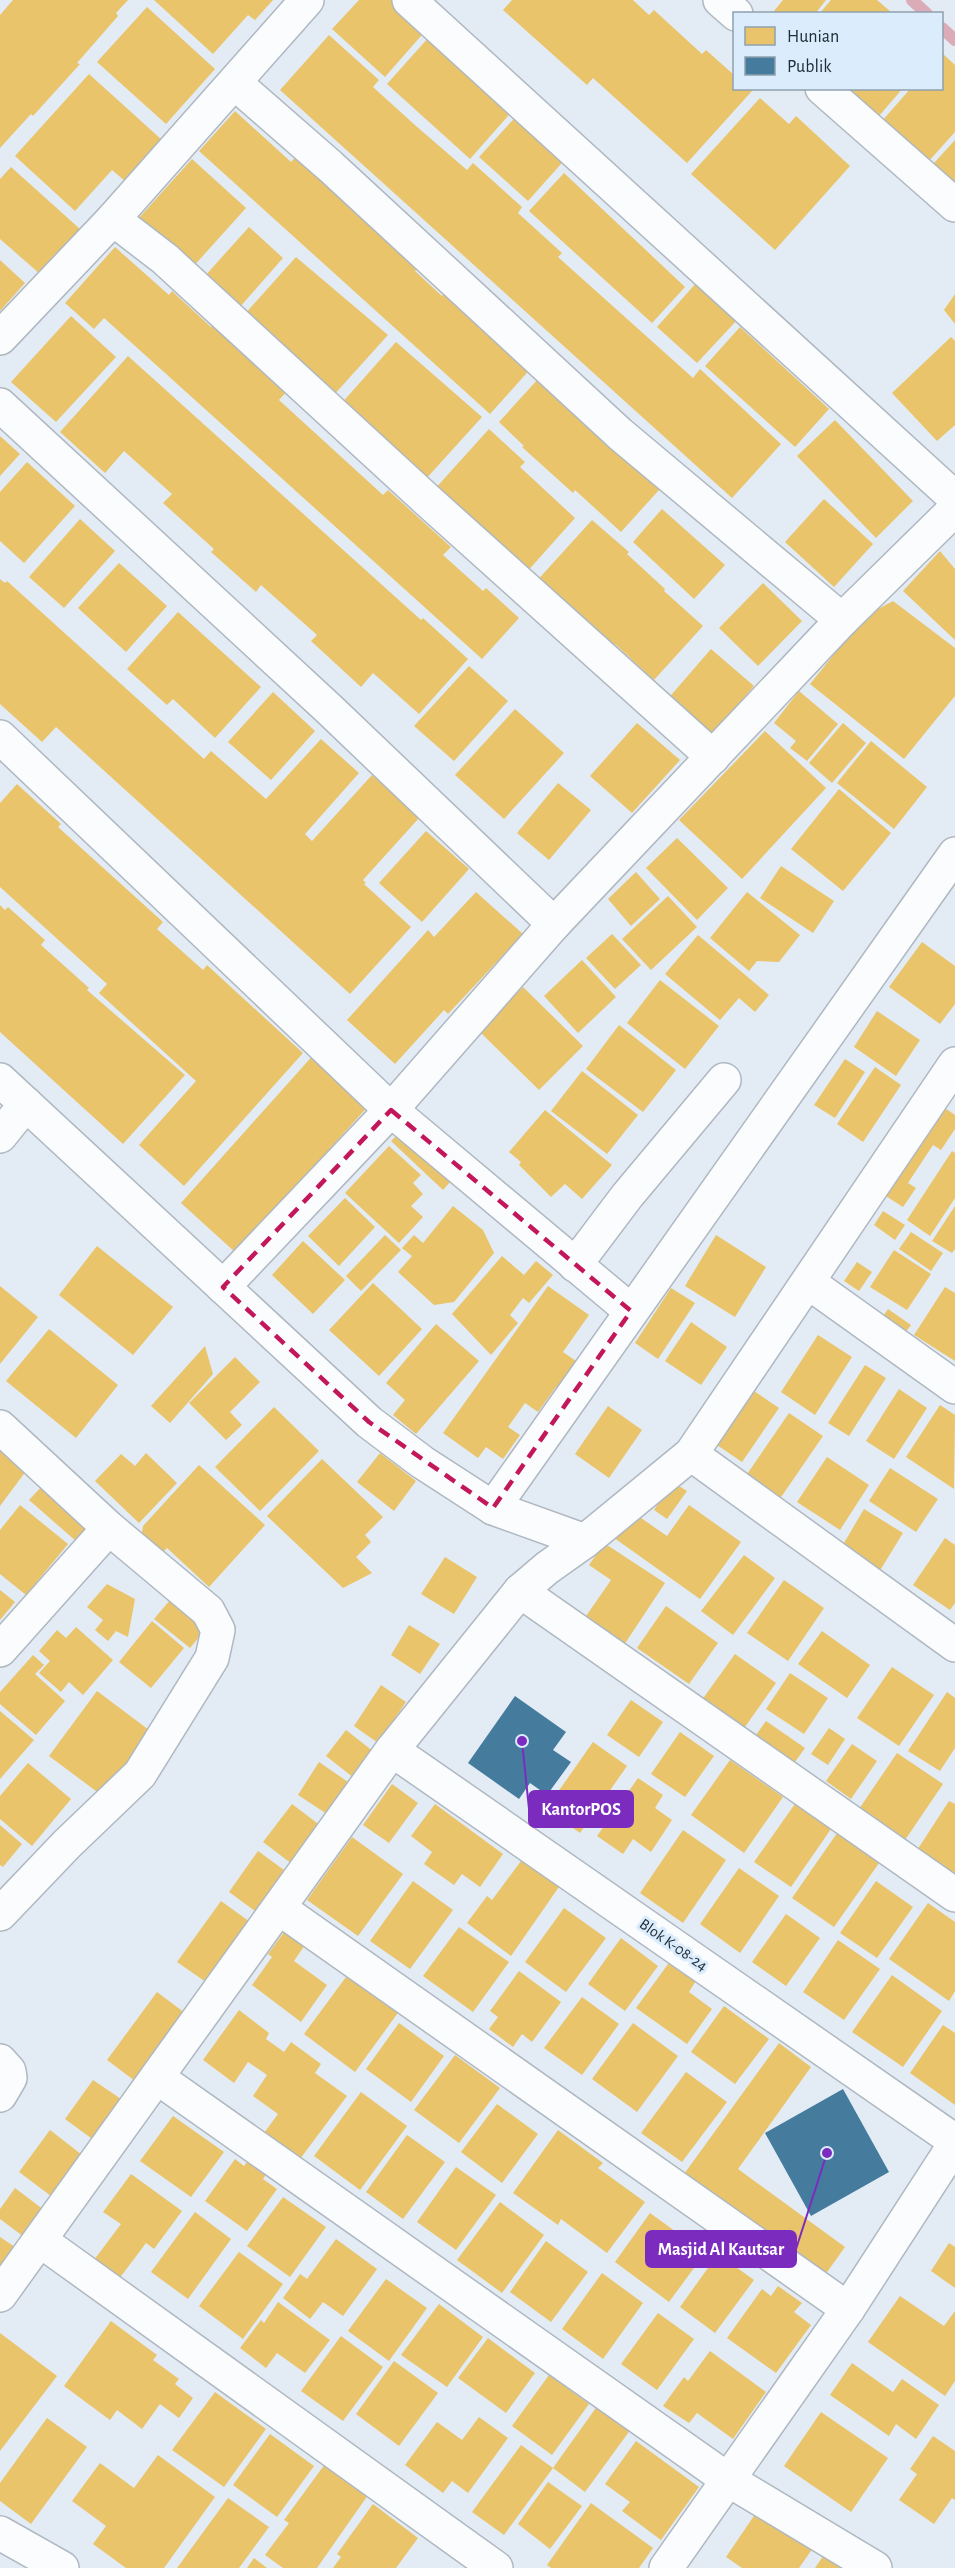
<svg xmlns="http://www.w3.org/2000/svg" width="955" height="2568" font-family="'Alegreya Sans',sans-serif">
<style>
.homes{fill:#e9c46a}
.public{fill:#457b9d}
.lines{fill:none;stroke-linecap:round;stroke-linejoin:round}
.stream{stroke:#dcabb8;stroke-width:12}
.minor-casing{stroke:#afb8c1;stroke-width:36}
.minor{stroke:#fbfcfe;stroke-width:33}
.marked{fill:none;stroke:#c2185b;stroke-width:4.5;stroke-dasharray:12 8;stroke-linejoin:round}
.labels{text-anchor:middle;stroke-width:6;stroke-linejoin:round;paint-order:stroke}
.street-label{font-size:16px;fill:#202c36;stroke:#dbedfd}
.leader{fill:none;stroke:#7b2cbf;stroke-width:2}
.callout-dot{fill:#7b2cbf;stroke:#dbedfd;stroke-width:2}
.callout{fill:#7b2cbf;stroke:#7b2cbf;stroke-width:2}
.callout-label{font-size:18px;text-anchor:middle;font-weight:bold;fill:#fff}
</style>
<rect width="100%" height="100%" fill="#e3ecf5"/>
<g class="homes">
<path d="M13 0H128L116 13 118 16 77 63 80 64 33 116 31 114 0 148V15Z"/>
<path d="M154 0H273L255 20 248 15 213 54Z"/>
<path d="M359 0H395L427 29 385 77 332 29Z"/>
<path d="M512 0H633L649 15 654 10 702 54 706 50 734 75V88H749L752 91 687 163 593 78 587 85 503 10Z"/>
<path d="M783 0H826L815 14H777L774 11Z"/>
<path d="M831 0H877L891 12 819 14Z"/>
<path d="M147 7 215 69 166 124 97 62Z"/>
<path d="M329 35 379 80 373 87 416 126 467 170 473 163 522 207 518 213 562 253 558 257 693 378 700 369 781 444 732 498 280 90Z"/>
<path d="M429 37 515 108 470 159 387 84Z"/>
<path d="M942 53 955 65V132L928 162 882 121 911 88H942Z"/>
<path d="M89 74 162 140 125 181 112 170 75 211 15 156Z"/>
<path d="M848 88H903L879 116Z"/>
<path d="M760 98 789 124 796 116 850 166 775 250 691 174Z"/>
<path d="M235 111 291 162 298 154 419 266 415 271 442 296 445 292 534 365 490 414 199 151Z"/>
<path d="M521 111 569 155 528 201 479 157Z"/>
<path d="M955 140V182L934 163Z"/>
<path d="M192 159 246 208 191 269 137 220Z"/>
<path d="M11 167 80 229 40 274 0 239V179Z"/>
<path d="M564 173 685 287 652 323 529 211Z"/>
<path d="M249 227 283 258 239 308 204 277Z"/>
<path d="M115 247 169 295 172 291 211 327 215 323 290 388 279 400 383 495 388 490 451 547 443 555 483 591 486 588 519 618 482 659 104 318 94 329 65 303Z"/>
<path d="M296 257 388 335 332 397 243 316Z"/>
<path d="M0 260 25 283 0 311Z"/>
<path d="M697 282 738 319 697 363 657 327Z"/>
<path d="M955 294V324L944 310Z"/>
<path d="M71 316 116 357 56 422 11 382Z"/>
<path d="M740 327 829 409 795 447 705 366Z"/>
<path d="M951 337 955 341V425L937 441 892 393Z"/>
<path d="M396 342 482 417 424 481 340 405Z"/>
<path d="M128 356 421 620 423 618 468 659 419 714 373 673 361 687 311 641 317 635 261 585 256 592 211 552 214 549 163 503 172 494 124 451 105 473 60 432Z"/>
<path d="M539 378 659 490 621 532 575 490 573 493 522 447 524 446 499 422Z"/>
<path d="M835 420 913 501 876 538 797 456Z"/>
<path d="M489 429 525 462 520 467 575 518 525 574 433 491Z"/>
<path d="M0 436 20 454 0 476Z"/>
<path d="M27 462 75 506 24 563 0 541V492Z"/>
<path d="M824 499 873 544 834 587 785 542Z"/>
<path d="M662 509 725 565 694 599 633 542Z"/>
<path d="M80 519 115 551 64 608 29 577Z"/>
<path d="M592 520 629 552 627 554 665 589 664 591 703 626 654 680 615 644 609 651 534 584Z"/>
<path d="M940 551 955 569V640L903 591Z"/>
<path d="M119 563 167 606 126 652 78 608Z"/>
<path d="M0 579 5 583 7 581 204 759 211 751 266 799 321 739 359 773 305 834 312 841 372 775 419 818 363 880 366 883 364 884 411 927 350 994 56 727 42 742 0 704Z"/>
<path d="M763 583 802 621 758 666 719 628Z"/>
<path d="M893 601 955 648V696L904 759 810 684 865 616Z"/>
<path d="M178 612 261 687 215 738 173 699 167 705 127 669Z"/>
<path d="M711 649 754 686 709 738 666 701Z"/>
<path d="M469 666 508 701 454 761 414 726Z"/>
<path d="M799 691 838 724 807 761 790 748 796 741 774 723Z"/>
<path d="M273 692 315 731 271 780 228 742Z"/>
<path d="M515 709 564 753 504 819 455 775Z"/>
<path d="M637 723 680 760 632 813 590 776Z"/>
<path d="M843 723 866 743 832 783 809 763Z"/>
<path d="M765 731 826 788 742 879 679 820Z"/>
<path d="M871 741 927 787 894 829 837 783Z"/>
<path d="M558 783 591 810 549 860 517 833Z"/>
<path d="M17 784 61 824 58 827 163 922 157 929 203 970 207 965 303 1053 184 1186 139 1145 196 1081 99 993 107 984 0 887V803Z"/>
<path d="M839 789 891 833 843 891 791 849Z"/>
<path d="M426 831 469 869 422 922 379 883Z"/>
<path d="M677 838 728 888 697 920 646 868Z"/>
<path d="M781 866 834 901 813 933 760 898Z"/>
<path d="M636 872 660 899 631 926 608 899Z"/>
<path d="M476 892 523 934 448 1014 444 1010 395 1064 347 1020 428 930 434 937Z"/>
<path d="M747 892 800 935 779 962 757 961 749 971 710 938Z"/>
<path d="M668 896 697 927 651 970 622 939Z"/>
<path d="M0 905 5 910 8 907 45 940 41 945 89 988 87 990 185 1075 123 1144 0 1032Z"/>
<path d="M612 934 641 965 615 989 586 958Z"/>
<path d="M698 935 769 995 755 1012 739 998 720 1020 665 974Z"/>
<path d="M922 942 955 966V1004L940 1024 889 987Z"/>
<path d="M582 960 616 997 578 1033 544 996Z"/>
<path d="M660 980 719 1026 685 1069 627 1023Z"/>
<path d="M523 987 583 1046 539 1090 479 1031Z"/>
<path d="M877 1011 920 1040 896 1076 854 1047Z"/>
<path d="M619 1025 676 1070 643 1112 586 1069Z"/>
<path d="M316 1052 371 1103 236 1253 181 1203Z"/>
<path d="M845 1059 865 1072 835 1118 814 1105Z"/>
<path d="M875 1067 901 1085 863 1142 837 1124Z"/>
<path d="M582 1071 638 1115 607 1154 551 1111Z"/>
<path d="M933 1100 955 1115V1129L941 1150 933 1145 908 1183 916 1188 903 1207 875 1189Z"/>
<path d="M545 1110 612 1165 582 1199 565 1184 551 1197 519 1165 521 1162 509 1152Z"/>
<path d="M406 1126 457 1174 443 1190 391 1141Z"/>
<path d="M389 1146 421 1175 413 1183 423 1194 411 1206 423 1217 399 1243 345 1193Z"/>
<path d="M952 1151 955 1153V1198L930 1236 907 1220Z"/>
<path d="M345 1198 375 1227 339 1266 308 1236Z"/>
<path d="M453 1206 483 1230 494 1253 454 1302 434 1305 398 1272 412 1256 402 1248 414 1235 423 1243Z"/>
<path d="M955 1206V1249L952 1253 932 1241Z"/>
<path d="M883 1211 905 1225 895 1240 874 1225Z"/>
<path d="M911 1232 943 1253 931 1271 899 1249Z"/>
<path d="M385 1235 401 1250 361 1291 346 1276Z"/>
<path d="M716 1235 766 1267 735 1317 685 1286Z"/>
<path d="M303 1241 345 1280 313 1314 272 1275Z"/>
<path d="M97 1246 173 1307 133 1355 59 1295Z"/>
<path d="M894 1250 931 1274 907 1310 870 1287Z"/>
<path d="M502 1256 524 1275 536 1261 553 1275 529 1303 523 1298 510 1315 518 1323 491 1355 452 1314Z"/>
<path d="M857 1262 872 1272 859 1291 844 1281Z"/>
<path d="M373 1283 422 1329 379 1376 329 1330Z"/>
<path d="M0 1286 38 1317 0 1364Z"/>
<path d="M548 1286 589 1315 563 1352 583 1366 563 1392 556 1387 538 1412 525 1403 508 1427 520 1435 503 1459 486 1447 478 1458 443 1433Z"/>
<path d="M945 1287 955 1293V1361L914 1335Z"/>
<path d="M671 1288 695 1303 658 1359 635 1343Z"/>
<path d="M888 1309 911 1325 902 1337 879 1322Z"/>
<path d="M691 1322 727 1347 701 1385 665 1361Z"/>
<path d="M436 1324 479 1361 416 1434 393 1415 405 1400 386 1383Z"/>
<path d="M49 1329 118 1385 76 1438 6 1381Z"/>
<path d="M818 1335 852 1357 815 1415 781 1392Z"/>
<path d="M205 1346 213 1374 170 1423 151 1406Z"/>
<path d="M235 1357 260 1382 230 1412 242 1425 226 1440 189 1403Z"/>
<path d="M865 1365 886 1378 849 1436 828 1423Z"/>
<path d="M751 1389 779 1408 742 1462 714 1443Z"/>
<path d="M899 1389 927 1408 894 1459 866 1441Z"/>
<path d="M940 1405 955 1415 954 1489 906 1457Z"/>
<path d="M608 1406 642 1430 609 1478 575 1454Z"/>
<path d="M274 1407 319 1451 260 1511 215 1467Z"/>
<path d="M789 1413 823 1436 777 1503 743 1480Z"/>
<path d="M0 1445 29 1467 0 1506Z"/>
<path d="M146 1453 177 1483 139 1523 95 1481 121 1454 135 1466Z"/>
<path d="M380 1453 416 1481 394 1511 357 1482Z"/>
<path d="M827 1457 869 1485 840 1530 797 1502Z"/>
<path d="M322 1459 383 1517 365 1535 371 1542 356 1557 372 1573 343 1588 267 1516Z"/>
<path d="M199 1465 265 1525 209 1587 167 1548 156 1559 140 1544 143 1526Z"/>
<path d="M890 1468 938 1499 916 1532 869 1501Z"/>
<path d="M673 1482 687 1491 667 1519 654 1510Z"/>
<path d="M44 1484 92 1526 77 1542 29 1500Z"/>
<path d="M20 1505 68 1544 26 1595 0 1574V1530Z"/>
<path d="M689 1505 741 1542 700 1599 610 1535 628 1509 667 1536Z"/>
<path d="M864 1509 903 1533 879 1572 841 1548Z"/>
<path d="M945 1538 955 1545V1603L950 1610 913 1585Z"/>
<path d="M604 1543 665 1583 624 1645 584 1619 611 1580 589 1565Z"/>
<path d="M744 1555 775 1578 733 1635 701 1611Z"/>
<path d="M445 1557 477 1577 454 1614 421 1594Z"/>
<path d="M784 1580 824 1608 788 1661 747 1633Z"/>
<path d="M107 1584 135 1599 128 1637 116 1631 108 1641 95 1630 103 1620 87 1607Z"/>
<path d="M0 1590 15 1602 0 1620Z"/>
<path d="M170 1600 206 1629 190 1648 154 1619Z"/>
<path d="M666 1606 718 1643 689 1684 637 1648Z"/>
<path d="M152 1621 184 1648 151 1688 119 1662Z"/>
<path d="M409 1625 440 1644 420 1674 391 1655Z"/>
<path d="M76 1627 113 1660 83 1695 69 1682 61 1692 39 1673 50 1661 39 1651 57 1630 66 1638Z"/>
<path d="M822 1631 870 1665 847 1698 798 1664Z"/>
<path d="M735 1654 776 1683 740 1734 699 1704Z"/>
<path d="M33 1655 44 1665 35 1674 65 1701 36 1735 0 1704V1692Z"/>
<path d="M892 1667 934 1695 899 1746 857 1718Z"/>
<path d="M790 1673 828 1698 804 1734 766 1709Z"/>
<path d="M381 1685 406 1702 378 1743 354 1726Z"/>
<path d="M97 1691 153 1733 104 1797 49 1756Z"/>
<path d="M947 1692 955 1698V1748L940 1771 908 1751Z"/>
<path d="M631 1700 663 1722 639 1757 607 1735Z"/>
<path d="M0 1711 34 1740 0 1779Z"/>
<path d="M766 1721 805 1748 790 1769 751 1742Z"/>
<path d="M829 1728 845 1739 828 1765 811 1754Z"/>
<path d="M346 1730 374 1752 354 1778 326 1756Z"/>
<path d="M680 1732 714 1756 685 1797 651 1774Z"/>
<path d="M593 1742 627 1766 580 1833 546 1809Z"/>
<path d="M852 1744 877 1761 851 1799 826 1781Z"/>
<path d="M897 1753 943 1784 903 1843 857 1812Z"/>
<path d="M730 1760 783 1797 744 1853 691 1815Z"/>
<path d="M319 1762 351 1784 330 1816 298 1795Z"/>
<path d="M28 1763 71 1799 32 1846 0 1819V1796Z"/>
<path d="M638 1778 663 1795 655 1808 672 1820 651 1852 633 1839 623 1854 597 1836Z"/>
<path d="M392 1784 418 1803 389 1843 363 1825Z"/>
<path d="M797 1801 833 1826 791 1887 754 1862Z"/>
<path d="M949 1801 955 1804V1881L912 1858Z"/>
<path d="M292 1804 321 1826 292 1864 263 1842Z"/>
<path d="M435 1804 503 1854 480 1887 462 1874 454 1885 424 1864 432 1852 411 1836Z"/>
<path d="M0 1825 22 1844 3 1867 0 1865Z"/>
<path d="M842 1826 884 1856 834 1927 792 1898Z"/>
<path d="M683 1830 726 1860 683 1923 640 1893Z"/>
<path d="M352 1837 403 1874 358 1936 307 1900Z"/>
<path d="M258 1851 284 1870 255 1911 229 1892Z"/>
<path d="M524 1857 561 1884 511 1956 467 1923 487 1896 492 1900Z"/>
<path d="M739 1868 779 1896 740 1953 700 1924Z"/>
<path d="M413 1881 453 1910 410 1969 370 1941Z"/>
<path d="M876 1881 913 1907 877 1958 840 1933Z"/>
<path d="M221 1901 257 1927 213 1987 177 1962Z"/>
<path d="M928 1903 955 1922V1991L949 2001 889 1959Z"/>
<path d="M564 1908 606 1938 566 1992 525 1962Z"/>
<path d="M786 1914 820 1938 786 1986 752 1962Z"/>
<path d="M459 1927 509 1962 473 2012 423 1976Z"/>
<path d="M285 1931 305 1945 294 1961 327 1985 301 2022 252 1985 272 1957 268 1954Z"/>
<path d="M621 1938 658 1966 625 2011 588 1984Z"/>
<path d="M838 1940 880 1969 844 2020 803 1992Z"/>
<path d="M671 1960 697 1979 689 1992 712 2009 687 2044 636 2008Z"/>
<path d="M519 1971 561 2002 532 2042 522 2034 513 2047 489 2029 498 2017 490 2011Z"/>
<path d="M349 1973 400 2010 355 2072 304 2034Z"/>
<path d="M892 1975 942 2011 903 2067 852 2032Z"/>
<path d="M157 1992 189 2016 139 2084 107 2060Z"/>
<path d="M582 1997 619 2024 582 2075 544 2048Z"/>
<path d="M724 2006 769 2039 735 2084 691 2052Z"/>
<path d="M239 2010 269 2033 266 2039 284 2052 291 2042 321 2064 315 2073 347 2096 300 2159 264 2133 278 2114 253 2096 267 2075 248 2062 234 2083 203 2060Z"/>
<path d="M399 2023 444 2056 411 2102 366 2069Z"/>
<path d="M633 2023 678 2056 637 2112 592 2079Z"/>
<path d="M943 2025 955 2033V2105L910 2073Z"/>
<path d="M779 2043 811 2067 738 2169 845 2247 820 2282 684 2174Z"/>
<path d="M455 2055 500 2088 459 2143 414 2110Z"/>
<path d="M686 2072 727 2102 682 2162 641 2133Z"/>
<path d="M93 2080 124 2101 95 2141 65 2119Z"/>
<path d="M361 2092 407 2126 360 2190 314 2156Z"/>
<path d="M497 2104 538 2134 502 2183 461 2152Z"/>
<path d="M173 2116 224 2152 191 2197 140 2161Z"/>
<path d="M50 2130 86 2158 55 2199 19 2172Z"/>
<path d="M558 2130 603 2163 598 2168 645 2202 607 2253 561 2219 558 2225 513 2193Z"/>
<path d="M407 2135 445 2162 403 2219 366 2192Z"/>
<path d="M251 2156 269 2170 263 2179 277 2189 247 2231 205 2201 235 2159 244 2166Z"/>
<path d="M456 2167 496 2195 456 2250 417 2222Z"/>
<path d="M131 2174 182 2211 154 2249 146 2243 119 2279 94 2260 121 2224 103 2212Z"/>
<path d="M15 2188 44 2210 24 2237 0 2219V2209Z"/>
<path d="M283 2197 326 2227 290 2277 247 2246Z"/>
<path d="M500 2202 544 2235 502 2293 457 2260Z"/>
<path d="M195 2212 231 2239 188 2299 151 2272Z"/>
<path d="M650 2213 705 2253 669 2302 615 2262Z"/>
<path d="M0 2237 18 2249 0 2276Z"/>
<path d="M336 2239 377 2269 343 2316 323 2302 310 2319 283 2298 300 2274 307 2279Z"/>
<path d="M546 2241 588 2272 551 2322 510 2292Z"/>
<path d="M949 2243 955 2247V2288L931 2271Z"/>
<path d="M239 2252 283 2284 243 2339 199 2306Z"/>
<path d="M718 2254 754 2280 715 2333 680 2307Z"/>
<path d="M602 2273 643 2303 603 2359 562 2329Z"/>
<path d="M386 2279 427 2308 389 2361 348 2331Z"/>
<path d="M778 2286 802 2303 794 2312 811 2325 776 2373 727 2338 762 2289 771 2296Z"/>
<path d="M900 2296 944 2326 955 2311V2381L945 2396 868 2342Z"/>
<path d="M278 2302 330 2340 305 2373 277 2353 266 2368 240 2348 261 2320 264 2323Z"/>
<path d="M439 2304 483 2337 447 2387 401 2355Z"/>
<path d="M658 2313 694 2339 657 2390 621 2364Z"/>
<path d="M111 2321 157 2355 153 2360 179 2379 175 2384 193 2398 179 2418 160 2404 142 2429 117 2410 110 2420 64 2386Z"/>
<path d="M0 2333 57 2376 0 2451Z"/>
<path d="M341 2336 383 2367 343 2421 301 2391Z"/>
<path d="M488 2338 535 2373 506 2413 458 2378Z"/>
<path d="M710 2351 766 2392 733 2439 697 2413 689 2423 663 2406 684 2377 688 2381Z"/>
<path d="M394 2361 438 2393 399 2446 356 2414Z"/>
<path d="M852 2363 893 2392 902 2379 939 2405 916 2439 896 2424 889 2436 830 2395Z"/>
<path d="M549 2375 589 2404 552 2455 512 2426Z"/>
<path d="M215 2392 266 2429 224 2487 172 2450Z"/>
<path d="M598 2405 631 2429 585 2492 553 2468Z"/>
<path d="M821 2412 888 2458 851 2512 784 2466Z"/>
<path d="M479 2417 508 2438 468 2493 452 2481 443 2493 405 2465 437 2422 462 2440Z"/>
<path d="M47 2418 87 2447 31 2524 0 2501V2483Z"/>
<path d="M270 2434 314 2466 277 2517 233 2485Z"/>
<path d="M933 2436 955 2451V2500L952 2498 934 2524 899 2500 917 2474 910 2469Z"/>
<path d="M636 2441 699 2487 661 2540 622 2511 630 2502 605 2484Z"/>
<path d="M521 2445 553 2468 504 2535 472 2512Z"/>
<path d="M158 2455 215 2497 164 2568H126L93 2544 106 2526 72 2501 100 2463 134 2488Z"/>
<path d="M325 2464 368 2495 317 2568H283L265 2555 289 2523 284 2520Z"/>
<path d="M548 2482 582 2506 550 2549 518 2524Z"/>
<path d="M228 2498 269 2527 239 2568H177Z"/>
<path d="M591 2503 653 2548 639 2568H551L547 2565Z"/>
<path d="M373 2504 418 2538 396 2568H333L341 2557 337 2554Z"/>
<path d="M760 2507 815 2545 799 2568H742L726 2557Z"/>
<path d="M830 2546 863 2568H815Z"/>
<path d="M254 2558 267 2568H247Z"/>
</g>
<g class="public">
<path d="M515 1696 566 1732 553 1750 571 1762 547 1795 530 1783 519 1799 468 1763Z"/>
<path d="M843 2089 889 2172 811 2216 765 2133Z"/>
</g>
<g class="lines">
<g class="stream">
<path d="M912 0 927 14"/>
<path d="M942 28 955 40"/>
</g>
<g class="minor-casing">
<g id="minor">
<path d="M409 0 955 498"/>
<path d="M720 0 736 14"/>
<path d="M235 83 330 166 620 434 842 620"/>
<path d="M822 88 955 205"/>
<path d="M113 219 165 259 426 499 713 757"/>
<path d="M0 338 113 219 307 0"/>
<path d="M0 405 329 709 554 924"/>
<path d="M0 737 391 1110 631 1311"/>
<path d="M0 1080 369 1422 422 1462 493 1508 585 1541"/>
<path d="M0 1136 26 1104"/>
<path d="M575 1265 627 1196 724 1080"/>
<path d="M808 1282 955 1387"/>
<path d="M223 1287 391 1110 554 924 842 620 955 509"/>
<path d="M0 1427 109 1528 208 1611 218 1630 212 1658 140 1774 67 1844 0 1914"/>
<path d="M691 1454 955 1645"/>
<path d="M493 1508 955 854"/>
<path d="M520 1591 955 1895"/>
<path d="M0 1650 109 1528"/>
<path d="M392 1750 955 2141"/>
<path d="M279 1908 848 2309"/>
<path d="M0 2061 9 2071 10 2078 0 2095"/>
<path d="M158 2078 727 2479 875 2568"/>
<path d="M41 2241 496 2568"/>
<path d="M0 2295 392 1750 520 1591 547 1568 585 1541 691 1454 955 1064"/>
<path d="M0 2533 62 2568"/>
<path d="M666 2568 848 2309 955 2144"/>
</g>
</g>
<use href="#minor" class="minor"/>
</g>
<path class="marked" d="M391 1110 631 1311 493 1508 369 1422 223 1287Z"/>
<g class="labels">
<g class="street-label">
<text transform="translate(674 1944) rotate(35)" y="6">Blok K-08-24</text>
</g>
</g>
<path class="leader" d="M522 1741L529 1809M827 2153L796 2249"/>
<g class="callout-dot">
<circle cx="522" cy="1741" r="6"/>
<circle cx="827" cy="2153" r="6"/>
</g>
<g class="callout">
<rect x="529" y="1791" width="104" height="36" rx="6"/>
<rect x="646" y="2231" width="150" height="36" rx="6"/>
</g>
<g class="callout-label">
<text x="581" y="1815">KantorPOS</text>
<text x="721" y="2255">Masjid Al Kautsar</text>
</g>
<rect x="733" y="12" width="210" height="78" fill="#dbedfd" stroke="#90a0ad" stroke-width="1.5"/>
<rect x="745" y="27" width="30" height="18" fill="#e9c46a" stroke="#90a0ad" stroke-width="1.5"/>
<text x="787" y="42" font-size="18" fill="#202c36">Hunian</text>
<rect x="745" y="57" width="30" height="18" fill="#457b9d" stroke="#90a0ad" stroke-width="1.5"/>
<text x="787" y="72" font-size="18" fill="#202c36">Publik</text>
</svg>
